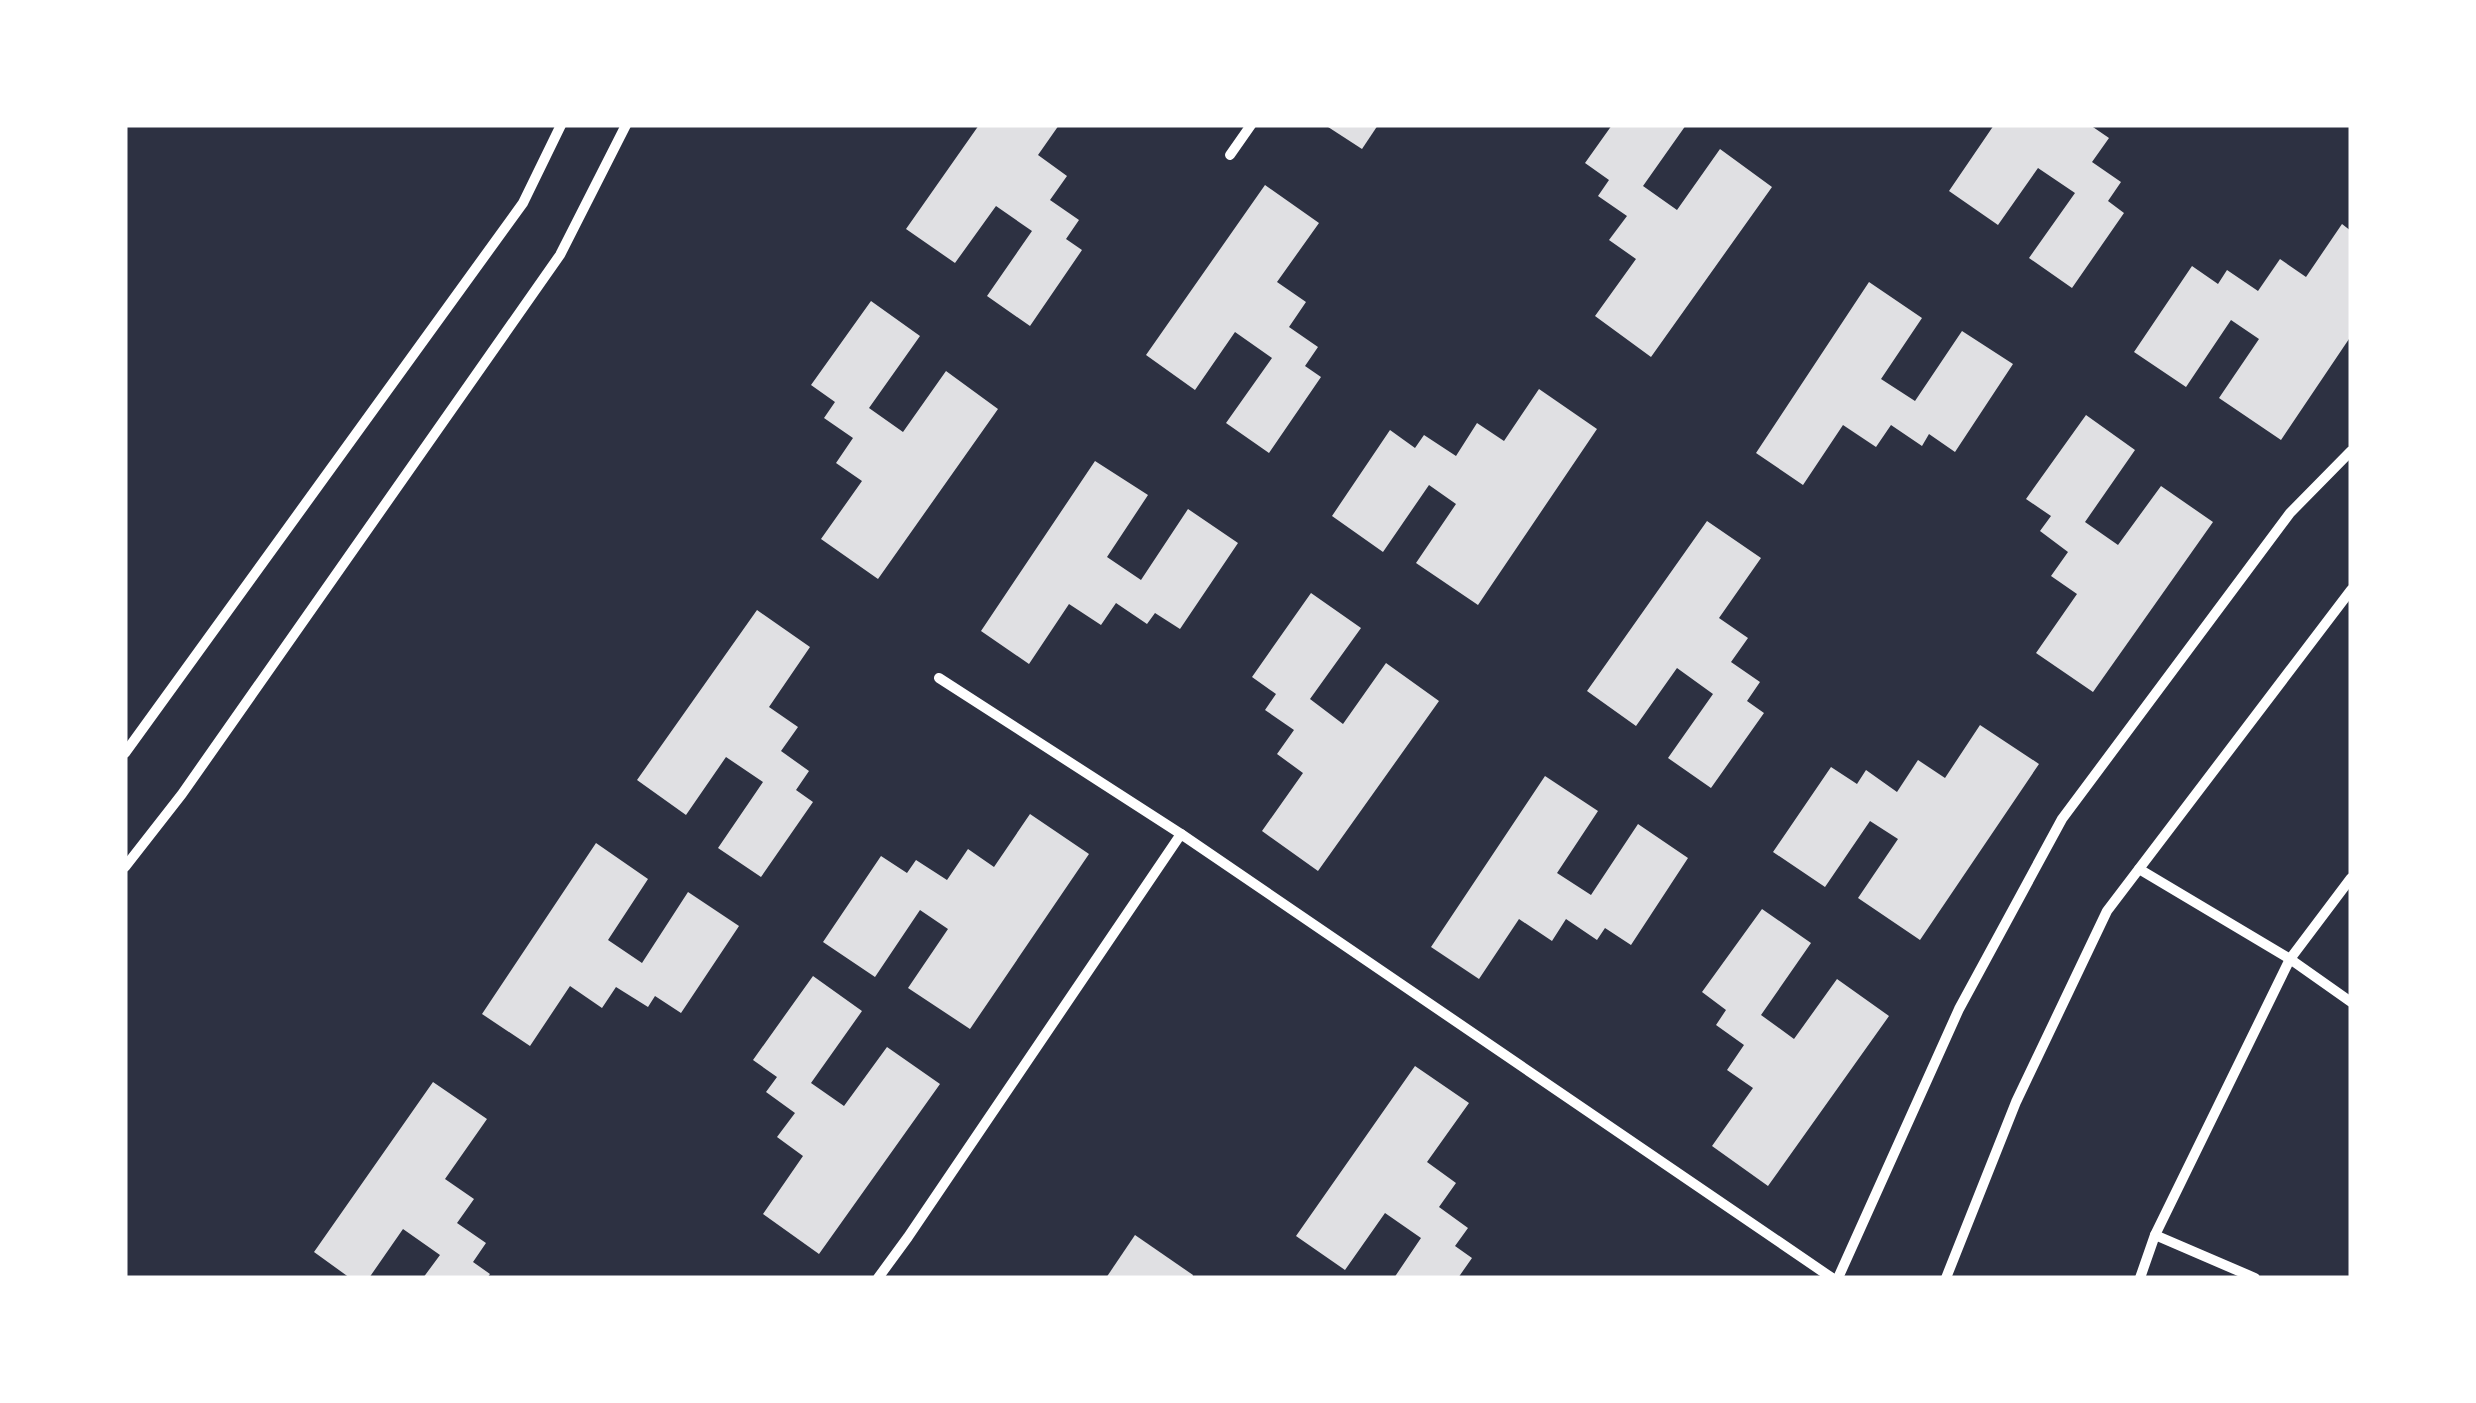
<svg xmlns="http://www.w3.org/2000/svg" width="2476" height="1403" font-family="'Alegreya Sans',sans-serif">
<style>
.building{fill:#e0e0e3}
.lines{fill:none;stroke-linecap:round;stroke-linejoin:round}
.minor{stroke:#fff;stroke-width:10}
</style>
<rect width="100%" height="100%" fill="#2d3142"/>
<g class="building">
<path d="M979 125H1059L1038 155 1067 176 1050 200 1079 220 1066 239 1082 250 1030 326 987 296 1032 231 996 206 955 263 906 229Z"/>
<path d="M1325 125H1378L1362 149Z"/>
<path d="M1612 125H1686L1643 186 1677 210 1720 149 1772 187 1651 357 1595 316 1636 259 1609 240 1627 216 1598 196 1609 180 1585 163Z"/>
<path d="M1994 125H2090L2109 138 2092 162 2121 182 2108 201 2124 213 2072 288 2029 258 2075 193 2038 168 1998 225 1949 191Z"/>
<path d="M1265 185 1319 223 1277 282 1306 302 1289 327 1318 347 1305 366 1321 377 1269 453 1226 423 1272 358 1235 332 1195 390 1146 355Z"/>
<path d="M2342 224 2351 231V336L2281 440 2219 398 2259 339 2231 320 2186 387 2134 352 2192 266 2218 284 2227 270 2258 291 2280 259 2306 277Z"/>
<path d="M1869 282 1922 318 1881 379 1915 401 1962 331 2013 364 1955 452 1929 434 1922 446 1891 425 1876 447 1843 425 1803 485 1756 453Z"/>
<path d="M871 301 920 336 869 408 903 432 946 371 998 409 878 579 821 539 862 481 836 463 853 438 824 418 835 402 811 385Z"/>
<path d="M1539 389 1597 429 1478 605 1416 563 1456 504 1429 485 1383 552 1332 516 1390 430 1415 448 1424 435 1456 456 1477 423 1504 441Z"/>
<path d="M2086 415 2135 450 2085 522 2118 545 2161 486 2213 522 2093 692 2036 653 2077 594 2051 576 2068 552 2040 531 2051 516 2026 499Z"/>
<path d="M1095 461 1148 495 1107 557 1141 580 1188 509 1238 543 1180 629 1155 613 1147 624 1116 603 1101 625 1069 604 1029 664 981 631Z"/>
<path d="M1707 521 1761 558 1719 618 1748 638 1731 662 1760 682 1747 701 1764 713 1711 788 1668 758 1713 694 1677 668 1636 726 1587 691Z"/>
<path d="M1311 593 1361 628 1310 699 1343 724 1386 663 1439 701 1318 871 1262 831 1303 773 1277 754 1294 730 1265 710 1276 694 1252 677Z"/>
<path d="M757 610 810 647 769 707 798 727 781 751 809 771 796 790 813 802 761 877 718 848 763 782 726 757 686 815 637 780Z"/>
<path d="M1980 725 2039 764 1920 940 1858 898 1898 839 1870 821 1825 887 1773 852 1831 767 1857 784 1866 770 1897 792 1918 760 1945 778Z"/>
<path d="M1545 776 1598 811 1557 873 1591 895 1638 824 1688 858 1631 945 1605 928 1597 940 1566 919 1552 941 1519 919 1479 979 1431 947Z"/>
<path d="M1030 814 1089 854 970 1029 908 988 948 929 920 910 875 977 823 942 881 856 907 873 916 860 947 880 968 849 994 867Z"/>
<path d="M596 843 648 879 608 940 642 963 688 892 739 926 681 1013 655 996 648 1007 616 987 602 1008 570 986 530 1046 482 1014Z"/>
<path d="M1762 909 1811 943 1761 1015 1794 1039 1837 979 1889 1016 1768 1186 1712 1146 1753 1088 1727 1070 1744 1045 1716 1025 1726 1010 1702 992Z"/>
<path d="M813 976 862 1011 811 1083 844 1106 887 1047 940 1084 819 1254 763 1214 803 1156 777 1137 795 1113 766 1092 777 1077 753 1060Z"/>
<path d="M1415 1066 1469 1103 1427 1162 1456 1183 1439 1207 1468 1228 1455 1246 1472 1258 1458 1278H1394L1421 1238 1385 1213 1345 1270 1296 1236Z"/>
<path d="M433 1082 487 1119 445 1179 474 1199 457 1223 486 1243 473 1262 490 1274 487 1278H423L440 1255 403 1229 369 1278H350L314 1252Z"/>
<path d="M1135 1235 1193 1275 1192 1278H1106Z"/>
</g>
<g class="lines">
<g class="minor">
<path d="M1230 155 1251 125"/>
<path d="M939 678 1181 834"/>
<path d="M125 753 523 203 561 125"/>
<path d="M125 867 182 794 560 255 626 125"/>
<path d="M2139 869 2290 959 2351 1002"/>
<path d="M2155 1235 2255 1278"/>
<path d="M878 1278 908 1237 1181 834 1832 1278"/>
<path d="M1838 1278 1959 1009 2062 819 2290 513 2351 451"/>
<path d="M1946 1278 2016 1102 2107 911 2351 590"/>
<path d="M2140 1278 2155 1235 2290 959 2351 878"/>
</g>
</g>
<rect width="2476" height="1403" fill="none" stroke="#ffffff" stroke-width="255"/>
</svg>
